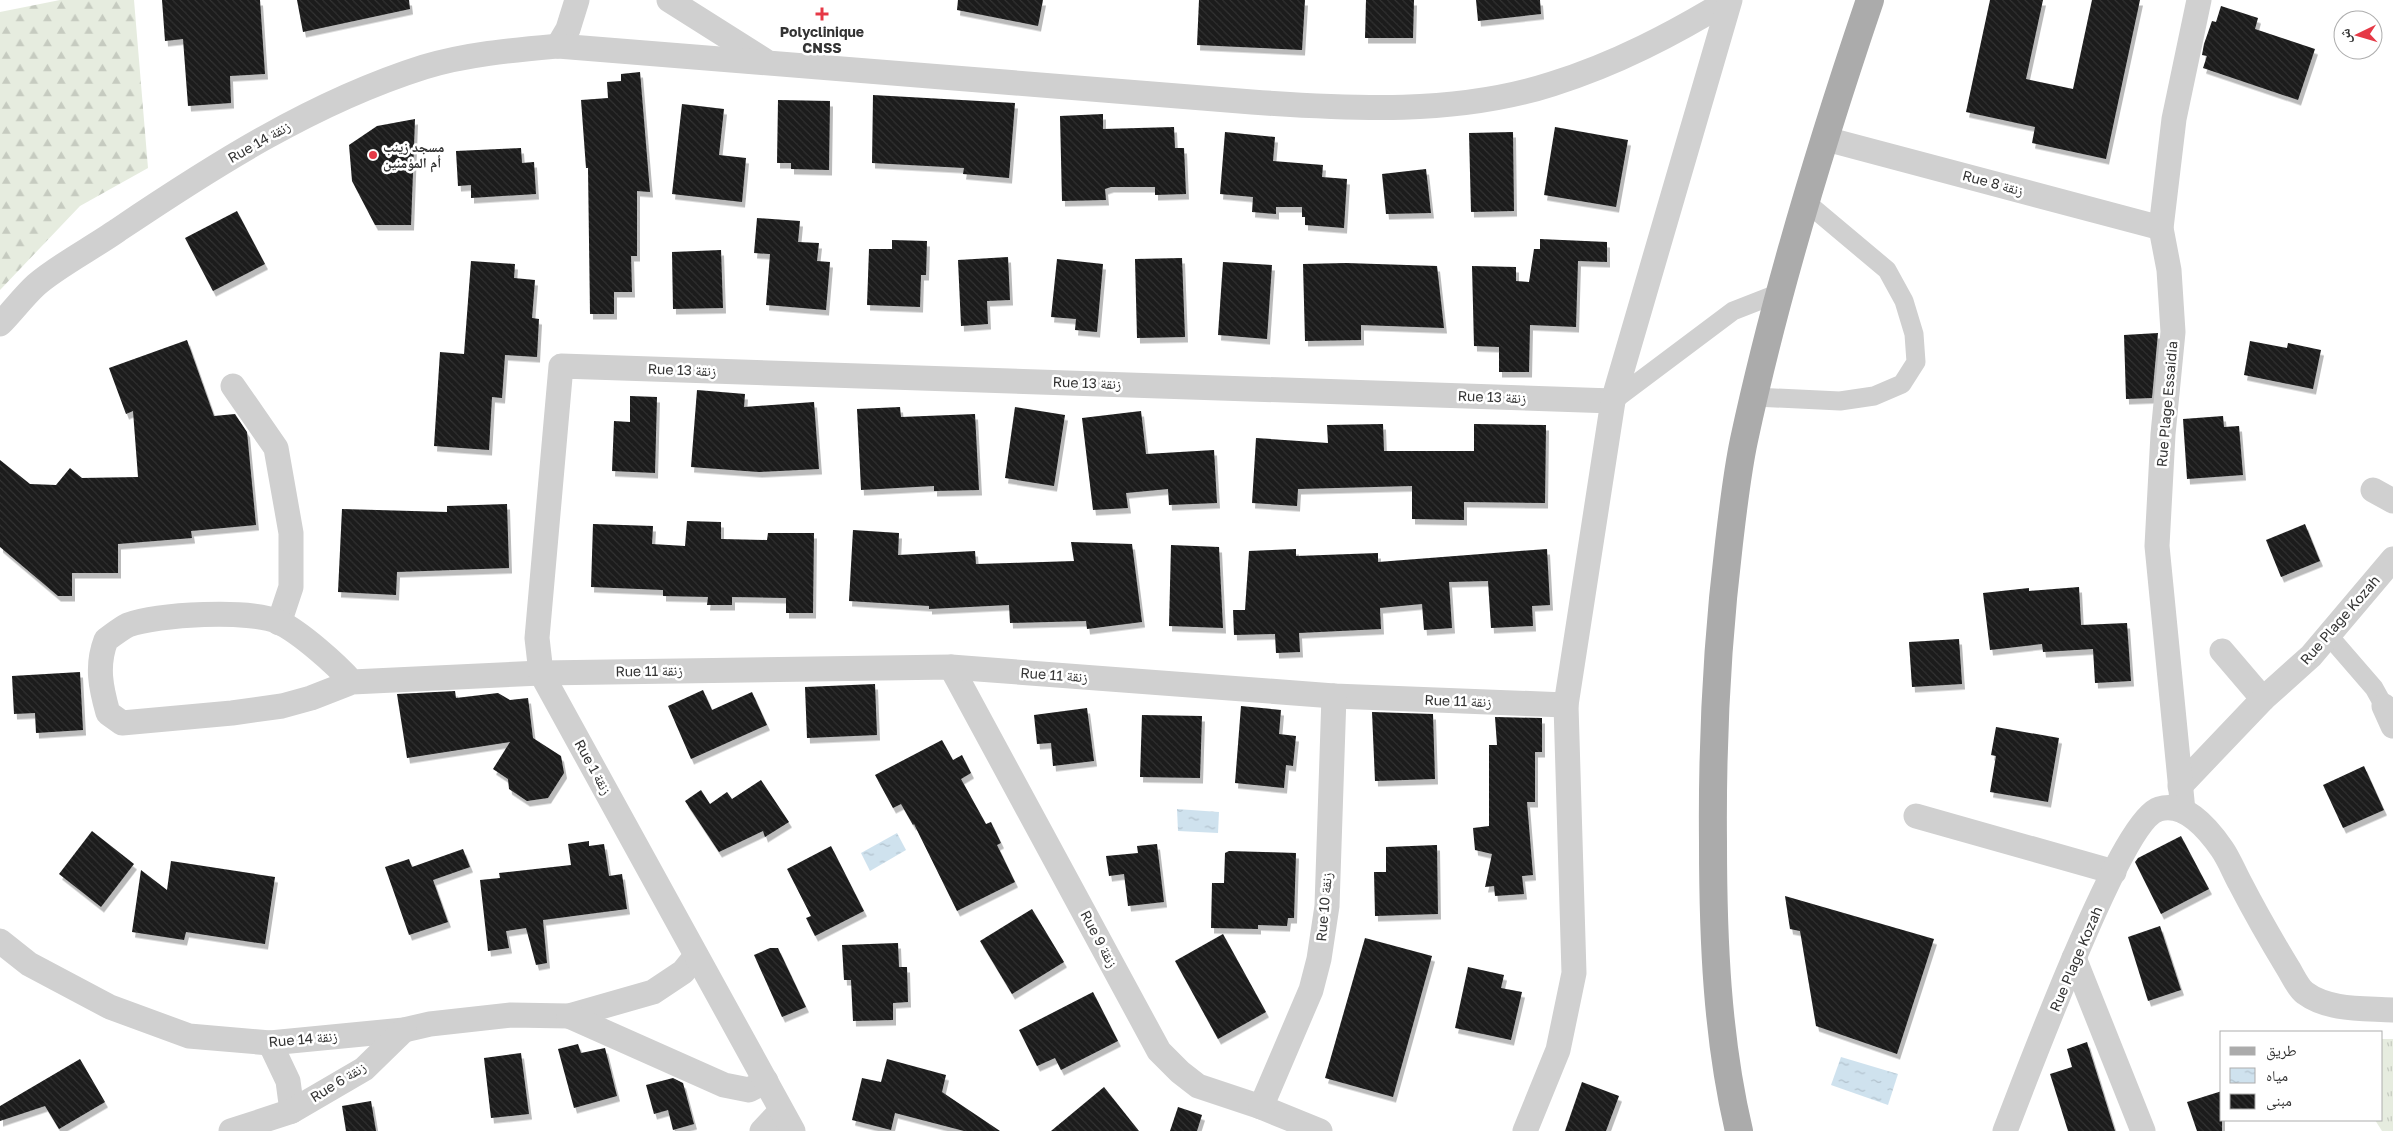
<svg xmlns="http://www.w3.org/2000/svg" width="2393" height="1131" font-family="'Golos Text','Noto Naskh Arabic',sans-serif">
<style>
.grass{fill:url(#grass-tufts)}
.forest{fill:url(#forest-firs)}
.water{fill:url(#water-ripples)}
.building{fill:url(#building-back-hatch);filter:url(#shadow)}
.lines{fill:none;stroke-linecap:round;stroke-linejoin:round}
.pedestrian{stroke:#d0d0d0;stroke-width:19}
.minor{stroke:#d0d0d0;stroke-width:25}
.primary{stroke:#ababab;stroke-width:28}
.poi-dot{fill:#e63946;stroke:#fff;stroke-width:2}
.labels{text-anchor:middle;stroke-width:5;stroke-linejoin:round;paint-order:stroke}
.poi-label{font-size:14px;font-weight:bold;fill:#333;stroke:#fff}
.street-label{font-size:14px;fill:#333;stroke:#fff}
</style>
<defs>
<pattern id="grass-tufts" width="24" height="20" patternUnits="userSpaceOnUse" patternTransform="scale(1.25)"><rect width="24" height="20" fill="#e6ecdf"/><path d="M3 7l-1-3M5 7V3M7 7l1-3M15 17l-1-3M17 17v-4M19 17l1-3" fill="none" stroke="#c6cbc0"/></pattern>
<pattern id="forest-firs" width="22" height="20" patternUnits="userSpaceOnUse" patternTransform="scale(1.25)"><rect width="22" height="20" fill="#e6ecdf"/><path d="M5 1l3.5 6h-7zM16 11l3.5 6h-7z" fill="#c6cbc0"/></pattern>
<pattern id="water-ripples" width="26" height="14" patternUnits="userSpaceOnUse" patternTransform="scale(1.25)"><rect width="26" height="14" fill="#cfe2ee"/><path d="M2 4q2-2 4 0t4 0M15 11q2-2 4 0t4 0" fill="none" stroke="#b2c2cd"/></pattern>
<pattern id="building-back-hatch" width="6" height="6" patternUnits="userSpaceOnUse" patternTransform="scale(1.25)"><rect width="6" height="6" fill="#1a1a1a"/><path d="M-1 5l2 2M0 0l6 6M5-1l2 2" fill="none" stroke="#333"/></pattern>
<filter id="shadow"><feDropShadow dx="3" dy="5.5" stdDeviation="0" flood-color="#0004"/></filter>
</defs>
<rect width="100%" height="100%" fill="#fff"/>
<path class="grass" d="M2382 1039H2393V1131H2382L2375 1120H2382Z"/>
<path class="forest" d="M60 0H134L148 168 80 206 0 290V12Z"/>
<g class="water">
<path d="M1177 809 1219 812 1218 833 1178 831Z"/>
<path d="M897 833 906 850 870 871 861 853Z"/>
<path d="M1841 1057 1898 1074 1888 1105 1831 1085Z"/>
</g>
<g class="building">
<path d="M162 0H260L265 74 230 76 231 103 188 106 183 39 165 41Z"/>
<path d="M297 0H409L410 9 303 32Z"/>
<path d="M958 0H1043L1038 26 957 10Z"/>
<path d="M1199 0H1305L1302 50 1197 45Z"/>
<path d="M1366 0H1414L1413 38H1365Z"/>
<path d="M1476 0H1540L1541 14 1478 21Z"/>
<path d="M1990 0H2043L2026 79 2073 89 2092 0H2140L2106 159 2032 143 2035 127 1966 112Z"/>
<path d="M2221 6 2258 18 2255 29 2315 49 2298 100 2203 68 2207 56 2202 55 2204 44 2212 21 2216 22Z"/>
<path d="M640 72 650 192 637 191V256H631L632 292H614V314H590L588 168H586L581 100 608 98 607 82 621 81V74Z"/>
<path d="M873 95 1015 103 1009 178 963 174 964 168 872 163Z"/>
<path d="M778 100 830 101 829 170 791 169V163H777Z"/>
<path d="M682 104 724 109 719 155 746 158 742 202 672 194Z"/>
<path d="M1103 114V129L1174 127 1175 148H1184L1186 194 1155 195V187H1111L1105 189 1106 200 1062 201 1060 116Z"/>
<path d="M415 119 411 225H375L352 181 349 145 377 126Z"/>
<path d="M1555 127 1628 140 1616 207 1544 195Z"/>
<path d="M1225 132 1275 137 1273 161 1323 165 1322 177 1347 179 1344 228 1305 225V217H1302V207H1276V214L1252 212 1253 197 1220 194Z"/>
<path d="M1513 132 1514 211 1471 212 1469 133Z"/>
<path d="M521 148 522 163 534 162 536 194 471 198V185L458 186 456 151Z"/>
<path d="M1426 169 1431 213 1386 214 1382 174Z"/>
<path d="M237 211 265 264 213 291 185 238Z"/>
<path d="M757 218 800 221 798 242 819 243 817 261 830 262 826 310 766 305 770 254 754 253Z"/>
<path d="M1540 239 1607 242V262L1578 261 1576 327 1530 325 1529 372H1499V347L1474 346 1472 266 1516 267V281L1529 282 1534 249H1540Z"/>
<path d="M892 240 927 241 926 275H921L920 307 867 305 869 249H892Z"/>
<path d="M721 250 723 308 673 309 672 252Z"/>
<path d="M1008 257 1010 300 987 301 988 324 961 326 958 260Z"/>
<path d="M1182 258 1185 337 1137 338 1135 259Z"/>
<path d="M1057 259 1103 264 1097 332 1075 330 1076 319 1051 317Z"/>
<path d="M471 261 515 264 514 278 535 280 532 318 539 319 537 357 505 355 502 398 492 397 489 450 434 446 440 352 464 354Z"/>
<path d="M1223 262 1272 265 1267 339 1218 335Z"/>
<path d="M1346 263 1437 266 1444 328 1361 325V340L1305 341 1303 264Z"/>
<path d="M2158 333 2152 398 2126 399 2124 335Z"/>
<path d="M187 340 214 416 235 414 247 432 256 525 191 531 192 538 118 544V573H72V596H58L0 547V460L30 484 56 485 70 468 82 478 138 477 133 411 126 414 109 368Z"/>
<path d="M2250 341 2287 348 2288 343 2321 350 2313 389 2244 375Z"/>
<path d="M697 390 745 394 744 407 814 402 819 469 759 472 691 467Z"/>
<path d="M630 396 657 397 655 473 612 471 614 421 630 422Z"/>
<path d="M900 407 901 417 975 414 979 490 934 491V486L861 490 857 409Z"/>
<path d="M1015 407 1065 415 1054 486 1005 478Z"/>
<path d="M1141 411 1146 454 1214 450 1217 503 1169 505 1168 489 1126 493 1128 508 1093 510 1082 418Z"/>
<path d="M2223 416 2224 427 2239 426 2243 475 2187 479 2183 419Z"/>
<path d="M1383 424 1384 451H1474V424L1546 425 1545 503 1464 502V520L1412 519V486L1298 489 1297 506 1252 503 1256 438 1328 443 1327 425Z"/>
<path d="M507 504 509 568 397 572 396 595 338 592 342 509 447 512V506Z"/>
<path d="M687 521 721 522V539L767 540 768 533H814L813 613H786V598L732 597V605H707L708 597 663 596V590L591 587 593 524 653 526 652 544 685 546Z"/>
<path d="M2305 524 2320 561 2281 577 2266 540Z"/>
<path d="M853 530 899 533 898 555 975 551 976 564 1074 561 1071 542 1132 544 1142 622 1087 629 1086 621 1010 623 1009 605 929 609V606L849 601Z"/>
<path d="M1171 545 1219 547 1223 628 1169 626Z"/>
<path d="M1296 549V556L1378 553V562L1547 549 1550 605 1532 606 1533 626 1491 628 1488 581 1449 582 1452 628 1424 630 1422 604 1380 608 1381 629 1299 633 1300 652 1276 653 1275 634 1234 635 1233 610H1245L1249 551Z"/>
<path d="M2079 587 2081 625 2127 623 2131 681 2095 683 2093 649 2043 652 2042 644 1990 650 1983 593 2029 588V591Z"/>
<path d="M1959 639 1962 684 1912 687 1909 642Z"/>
<path d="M80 672 83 730 36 733 35 713 14 714 12 676Z"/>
<path d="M875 684 877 735 807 738 805 687Z"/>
<path d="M703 690 712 710 752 692 767 725 691 759 668 706Z"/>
<path d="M455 691 456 698 498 693 510 700 528 698 533 738 561 756 564 773 548 798 527 801 509 789 508 779 493 769 510 742 407 758 397 694Z"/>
<path d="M1241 706 1281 710 1279 734 1296 736 1293 766 1286 765 1284 788 1235 783Z"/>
<path d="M1087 708 1094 761 1053 766 1051 743 1037 744 1034 715Z"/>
<path d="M1372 712 1433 714 1435 779 1375 781Z"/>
<path d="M1142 715 1202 716 1200 778 1140 777Z"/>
<path d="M1495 717 1542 718V752H1535V802H1527L1533 875 1522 876 1524 894 1495 896 1494 886 1485 887 1492 854 1475 850 1473 828 1489 826V745H1497Z"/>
<path d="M1996 727 2059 738 2048 802 1990 792 1996 756 1991 755Z"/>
<path d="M942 740 953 760 962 755 971 773 961 779 986 824 991 822 1001 843 997 845 1015 882 957 911 914 824 913 825 901 804 893 808 875 775Z"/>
<path d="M2364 766 2384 810 2343 828 2323 785Z"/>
<path d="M761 780 789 822 765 837 763 831 719 852 685 801 701 790 710 804 727 792 732 799Z"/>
<path d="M92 831 134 864 101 907 59 874Z"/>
<path d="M2181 836 2209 889 2161 914 2135 862 2138 858Z"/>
<path d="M589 841V846L604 844 609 876 622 874 627 909 543 920 547 963 536 965 526 928 506 931 509 948 488 951 480 880 500 878 499 873 571 865 568 844Z"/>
<path d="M1157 844 1164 902 1128 906 1124 874 1109 876 1106 856 1138 853 1137 846Z"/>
<path d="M1437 845 1438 914 1375 916 1374 872H1386V847Z"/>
<path d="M831 846 864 911 815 936 806 918 811 916 787 869Z"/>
<path d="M463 849 470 867 433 880 448 922 409 935 385 867 409 859 412 867Z"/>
<path d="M1229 851 1296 853 1294 918H1288L1287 926 1258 925V929L1211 928 1212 883H1224L1225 853Z"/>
<path d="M171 861 275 877 265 944 186 932 184 940 132 932 141 870 167 890Z"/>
<path d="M1785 896 1934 939 1897 1054 1816 1026 1800 931 1790 929Z"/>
<path d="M1032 909 1064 962 1012 994 980 941Z"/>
<path d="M2160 926 2181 990 2148 1001 2128 937Z"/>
<path d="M1223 934 1266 1012 1218 1039 1175 961Z"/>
<path d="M1365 938 1432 956 1393 1097 1325 1078Z"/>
<path d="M898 943 899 967H907L908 1002 893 1003V1020L853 1021 851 980H844L842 945Z"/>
<path d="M770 948H778L806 1007 782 1017 754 955Z"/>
<path d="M1468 967 1504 975 1501 988 1522 992 1511 1040 1455 1028Z"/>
<path d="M1093 992 1118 1041 1061 1070 1055 1058 1037 1066 1019 1030Z"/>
<path d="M2087 1042 2115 1131H2068L2050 1074 2072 1067 2067 1049Z"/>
<path d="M578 1044 581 1053 605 1048 617 1096 574 1108 558 1049Z"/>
<path d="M521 1053 529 1114 491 1118 484 1058Z"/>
<path d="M80 1059 105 1102 59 1129 45 1106 0 1121V1106Z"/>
<path d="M887 1059 946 1075 942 1092 1000 1131H964L895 1113 891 1130 852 1120 862 1078 881 1082Z"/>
<path d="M673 1078 683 1083 694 1124 673 1130 668 1110 654 1114 646 1085Z"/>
<path d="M1582 1082 1619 1096 1606 1131H1565Z"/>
<path d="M1104 1087 1139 1131H1051Z"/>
<path d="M2222 1091V1131H2197L2187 1102Z"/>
<path d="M371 1101 376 1131H346L342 1106Z"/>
<path d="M1178 1107 1202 1115 1197 1131H1170Z"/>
</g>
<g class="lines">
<g class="pedestrian">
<path d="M1755 397 1840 401 1874 396 1902 384 1916 362 1914 334 1904 301 1887 270 1806 202"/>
<path d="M1613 401 1733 311 1779 293"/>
<path d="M2329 636 2374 688 2384 706"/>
</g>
<g class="minor">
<path d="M669 0 764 60"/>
<path d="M558 46 568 29 577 0"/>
<path d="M1826 139 2161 228"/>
<path d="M0 324C12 312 23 297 36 285 56 267 94 247 118 230 213 166 313 102 424 67 467 54 514 50 558 46L1252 102C1351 109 1456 115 1552 84 1616 64 1673 34 1729 0"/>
<path d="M233 386 276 448 291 533V587L279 623"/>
<path d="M2373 490 2393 501"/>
<path d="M2222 651 2263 699"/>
<path d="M951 667 1159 1051 1180 1072 1198 1086 1261 1107 1320 1131"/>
<path d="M352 682C336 664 301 633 279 622 250 609 158 614 128 625 120 629 113 635 106 640 96 666 101 688 108 713L122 723 232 713 282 706 311 698 352 682 541 673 951 667 1334 696 1566 705"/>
<path d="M2384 706 2393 726"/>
<path d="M2180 786 2263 699 2311 656 2393 559"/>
<path d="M2183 811 2157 546 2163 434 2173 332 2169 270 2161 228 2174 119 2199 0"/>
<path d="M1916 816 2114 872"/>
<path d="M0 941 29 964 110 1007 189 1036 270 1043 404 1030 430 1024 511 1015 569 1016 653 992 683 972 696 956"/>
<path d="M2074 958 2143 1131"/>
<path d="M569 1016 724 1085 749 1090 766 1081"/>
<path d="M270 1043 288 1081 292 1111"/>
<path d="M1261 1107 1311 990 1319 959 1327 906 1334 696"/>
<path d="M231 1131 292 1111 364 1069 404 1030"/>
<path d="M762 1131 781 1111"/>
<path d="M793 1131 541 673 537 638 561 366 1613 401"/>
<path d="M1525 1131 1558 1050 1574 973 1566 705 1613 401 1730 0"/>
<path d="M2005 1131C2024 1083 2121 820 2159 809 2185 801 2209 830 2222 849 2229 859 2234 872 2240 883 2255 912 2271 940 2288 968 2293 976 2298 988 2305 993 2329 1011 2365 1008 2393 1010"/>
</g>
<path class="primary" d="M1739 1131C1717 1038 1713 939 1713 843 1712 743 1717 642 1729 543 1733 509 1737 473 1744 440 1776 291 1821 144 1870 0"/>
</g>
<g class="poi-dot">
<path d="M819.5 6.5h5v5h5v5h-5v5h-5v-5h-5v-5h5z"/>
<circle cx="373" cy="155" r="5"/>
</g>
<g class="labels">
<g class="poi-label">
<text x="822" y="37">Polyclinique<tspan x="822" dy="16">CNSS</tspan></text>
<text x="383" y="152" text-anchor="start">مسجد زينب<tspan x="383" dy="16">أم المؤمنين</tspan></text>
</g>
<g class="street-label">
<text transform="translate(259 142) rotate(-30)" y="5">Rue 14 زنقة</text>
<text transform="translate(1993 183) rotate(15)" y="5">Rue 8 زنقة</text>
<text transform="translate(682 370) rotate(2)" y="5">Rue 13 زنقة</text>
<text transform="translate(1087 383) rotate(2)" y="5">Rue 13 زنقة</text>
<text transform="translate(1492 397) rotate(2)" y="5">Rue 13 زنقة</text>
<text transform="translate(2167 404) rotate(-85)" y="5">Rue Plage Essaidia</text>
<text transform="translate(2340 620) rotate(-49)" y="5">Rue Plage Kozah</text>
<text transform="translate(649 671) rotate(-1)" y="5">Rue 11 زنقة</text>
<text transform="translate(1054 675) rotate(4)" y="5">Rue 11 زنقة</text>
<text transform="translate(1458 701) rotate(2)" y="5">Rue 11 زنقة</text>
<text transform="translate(593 767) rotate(61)" y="5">Rue 1 زنقة</text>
<text transform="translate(1324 907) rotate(-85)" y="5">Rue 10 زنقة</text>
<text transform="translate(1099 939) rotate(62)" y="5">Rue 9 زنقة</text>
<text transform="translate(2076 959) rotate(-67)" y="5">Rue Plage Kozah</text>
<text transform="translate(303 1039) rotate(-5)" y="5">Rue 14 زنقة</text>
<text transform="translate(338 1082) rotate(-32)" y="5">Rue 6 زنقة</text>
</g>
</g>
<rect x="2220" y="1031" width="162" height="90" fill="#ffffff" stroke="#adadad"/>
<rect x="2230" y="1047" width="25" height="8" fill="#ababab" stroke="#adadad"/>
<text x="2266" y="1056" font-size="15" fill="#333333">طريق</text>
<rect x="2230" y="1068" width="25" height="15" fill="url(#water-ripples)" stroke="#adadad"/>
<text x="2266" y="1081" font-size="15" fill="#333333">مياه</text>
<rect x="2230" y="1094" width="25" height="15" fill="url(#building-back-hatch)" stroke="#adadad"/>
<text x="2266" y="1106" font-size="15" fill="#333333">مبنى</text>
<g transform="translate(2358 35) rotate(265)"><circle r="24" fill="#ffffff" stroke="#adadad"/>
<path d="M0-4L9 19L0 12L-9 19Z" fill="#e63946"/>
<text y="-8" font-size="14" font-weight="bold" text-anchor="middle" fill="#333333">ش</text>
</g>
</svg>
